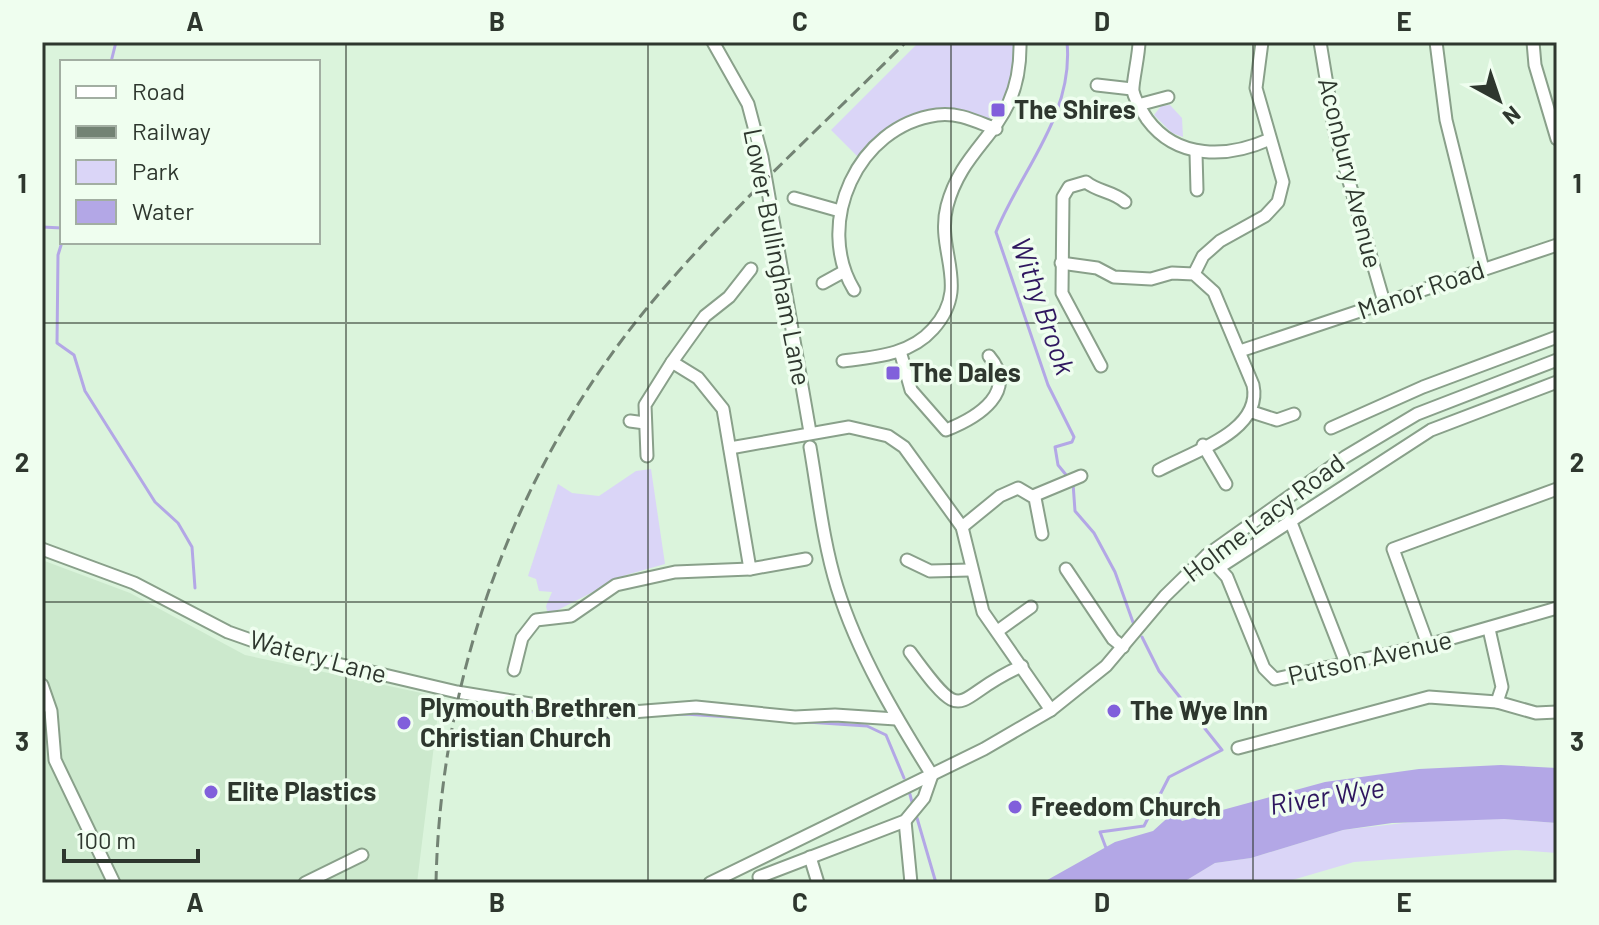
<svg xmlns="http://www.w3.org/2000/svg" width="1599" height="925" font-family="Barlow,sans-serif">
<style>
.built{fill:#cce9cd}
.green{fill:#dad5f7}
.water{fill:#b3a7e6}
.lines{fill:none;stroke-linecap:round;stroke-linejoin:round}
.stream{stroke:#b3a7e6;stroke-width:3}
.minor-casing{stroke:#89a08a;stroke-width:15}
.minor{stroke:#fff;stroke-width:11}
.rail{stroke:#738374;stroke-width:3;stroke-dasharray:12 6;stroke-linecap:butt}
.grid{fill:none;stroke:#2e372e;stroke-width:2;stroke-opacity:0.55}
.poi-dot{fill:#8160db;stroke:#effeef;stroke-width:3}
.labels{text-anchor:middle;stroke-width:7;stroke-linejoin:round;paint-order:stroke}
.poi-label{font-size:26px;font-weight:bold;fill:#2e372e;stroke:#effeef;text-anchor:start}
.street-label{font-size:26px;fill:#2e372e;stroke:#effeef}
.water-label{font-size:28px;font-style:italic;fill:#2f175f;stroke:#effeef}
.neatline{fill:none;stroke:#2e372e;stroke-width:3}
.grid-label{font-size:26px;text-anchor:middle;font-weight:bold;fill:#2e372e}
</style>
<rect width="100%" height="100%" fill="#dbf4dc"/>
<path class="built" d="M42 560 130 593 245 655 440 697 417 883H42Z"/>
<g class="green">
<path d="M919 42H1019L1021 65 994 130 935 115 897 130 862 161 831 130Z"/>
<path d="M1170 105 1182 118 1183 137 1172 133 1154 115 1161 106Z"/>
<path d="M651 469 665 564 626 575 548 615 546 606 552 592 539 591 536 579 528 576 558 484 572 493 599 496 636 471Z"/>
<path d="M1504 819 1557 823V853L1516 850 1354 862 1282 883H1182L1215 863 1251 858 1343 830 1430 820Z"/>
</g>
<path class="water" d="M1501 765 1557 768V823L1504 819 1392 823 1343 830 1251 858 1215 863 1182 883H1042L1115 842 1153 831 1174 812 1182 821 1325 782 1419 769Z"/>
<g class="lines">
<g class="stream">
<path d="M1067 42C1074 115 1021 170 996 232L1048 385 1074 437 1072 442 1055 447 1058 465 1067 476"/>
<path d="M111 62 116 42"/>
<path d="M42 227 62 228"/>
<path d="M62 242 58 255 57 343 74 355 85 391 155 502 178 523 192 547 195 588"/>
<path d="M1073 483 1075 511 1094 533 1115 572 1134 625"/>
<path d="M471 700 549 715 588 718 685 714 867 726 886 735 904 778"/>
<path d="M909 791 912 802"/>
<path d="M917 818 936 883"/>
<path d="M1106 848 1100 832 1144 826 1169 777 1222 750 1159 671 1142 637"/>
</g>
<g class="minor-casing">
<g id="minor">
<path d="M713 42 748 104 762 157 810 432"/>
<path d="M1139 42C1139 55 1132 84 1133 91 1135 101 1142 111 1147 119 1177 160 1228 158 1270 139"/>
<path d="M1320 42 1335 133 1384 302"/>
<path d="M1436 42 1446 120 1483 269"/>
<path d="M1533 42 1535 65 1557 139"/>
<path d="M1097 85 1132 89"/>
<path d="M1138 105 1168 97"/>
<path d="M1196 153 1197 190"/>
<path d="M794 198 840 211"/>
<path d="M1061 263 1097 268 1114 277 1151 279 1172 273 1194 274 1214 292 1253 385C1263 431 1192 452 1159 470"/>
<path d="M1194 274 1203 256 1220 241 1265 216 1278 202 1283 182 1256 88 1262 42"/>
<path d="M823 283 843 272"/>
<path d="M854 290C814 224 857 126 937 115 959 112 977 122 996 129"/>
<path d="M900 351 911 390 946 430C979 417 1019 391 989 356"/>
<path d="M1240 351 1557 245"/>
<path d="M843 361C875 357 910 355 933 329 972 286 935 252 947 206 965 138 1022 130 1020 42"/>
<path d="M672 362 705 316 729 297 751 269"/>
<path d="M1101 366 1062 293 1063 197 1069 187 1086 182C1098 192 1113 191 1125 202"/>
<path d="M1252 412 1277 420 1294 414"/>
<path d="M630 421 645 423"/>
<path d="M1331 428 1423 387 1557 337"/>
<path d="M1203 445 1226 484"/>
<path d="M730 448 849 427 888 436 904 447 962 527 983 612 1051 710"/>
<path d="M647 456 645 405 672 362 698 378 723 409 750 569 806 559"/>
<path d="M1033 496 1081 476"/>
<path d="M1290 520 1347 666"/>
<path d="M962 527 1000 496 1018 488 1035 498 1042 534"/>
<path d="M42 549 134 583 228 632 282 651 457 692 556 708 632 712 696 707 795 717 835 715 896 719"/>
<path d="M1207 555 1227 577 1264 668 1275 679 1428 645 1557 608"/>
<path d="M907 560 930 571 970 570"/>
<path d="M1220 567 1431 430 1557 382"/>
<path d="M1066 569 1113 639 1123 647"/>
<path d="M1489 629 1502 687 1497 702"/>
<path d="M999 630 1031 607"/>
<path d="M1428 645 1393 549 1557 489"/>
<path d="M910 652C969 733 951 696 1022 666"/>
<path d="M514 670 522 638 536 620 571 616 616 585 675 572 750 569"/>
<path d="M42 685 51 711 55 760 114 883"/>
<path d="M1238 748 1429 697 1497 702 1536 713 1557 712"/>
<path d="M905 821 911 883"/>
<path d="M810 857 818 883"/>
<path d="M759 877 905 821 924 798 932 775C895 716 858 654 837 587 823 542 818 493 810 447"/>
<path d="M305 883 362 855"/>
<path d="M710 883 984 749 1051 710 1106 666 1165 596 1207 555 1345 457 1417 414 1557 360"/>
</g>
</g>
<use href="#minor" class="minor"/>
<path class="rail" d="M436 883C440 673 517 463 652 302 730 209 821 127 906 42"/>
</g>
<path class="grid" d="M346 42V883M648 42V883M951 42V883M1253 42V883M42 323H1557M42 602H1557"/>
<g class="poi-dot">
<rect x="990" y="102" width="16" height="16" rx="4"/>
<rect x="885" y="365" width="16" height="16" rx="4"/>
<circle cx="1114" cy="711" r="8"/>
<circle cx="404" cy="723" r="8"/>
<circle cx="211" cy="792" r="8"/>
<circle cx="1015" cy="807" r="8"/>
</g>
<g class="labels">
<g class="poi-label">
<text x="1014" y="119">The Shires</text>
<text x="909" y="382">The Dales</text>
<text x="420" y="717">Plymouth Brethren<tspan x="420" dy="30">Christian Church</tspan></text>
<text x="1130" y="720">The Wye Inn</text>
<text x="227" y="801">Elite Plastics</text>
<text x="1031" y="816">Freedom Church</text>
</g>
<g class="street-label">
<text transform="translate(1350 173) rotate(76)" y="9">Aconbury Avenue</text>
<text transform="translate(777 257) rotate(79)" y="9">Lower Bullingham Lane</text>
<text transform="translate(1421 290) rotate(-19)" y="9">Manor Road</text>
<text transform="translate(1264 518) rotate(-37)" y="9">Holme Lacy Road</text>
<text transform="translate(318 657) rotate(15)" y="9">Watery Lane</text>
<text transform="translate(1370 658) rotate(-13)" y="9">Putson Avenue</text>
</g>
<g class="water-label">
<text transform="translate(1043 306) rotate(71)" y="10">Withy Brook</text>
<text transform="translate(1327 796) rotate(-9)" y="10">River Wye</text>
</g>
</g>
<rect width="1599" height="925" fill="none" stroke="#effeef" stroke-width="88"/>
<rect x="60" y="60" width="260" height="184" fill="#effeef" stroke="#a2aea2" stroke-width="2"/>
<rect x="76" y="86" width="40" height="12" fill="#ffffff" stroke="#a2aea2" stroke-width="2"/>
<text x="132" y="100" font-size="24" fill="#2e372e">Road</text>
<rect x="76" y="126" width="40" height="12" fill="#738374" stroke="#a2aea2" stroke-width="2"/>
<text x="132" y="140" font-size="24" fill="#2e372e">Railway</text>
<rect x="76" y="160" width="40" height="24" fill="#dad5f7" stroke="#a2aea2" stroke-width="2"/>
<text x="132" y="180" font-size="24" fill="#2e372e">Park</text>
<rect x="76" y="200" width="40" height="24" fill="#b3a7e6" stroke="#a2aea2" stroke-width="2"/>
<text x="132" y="220" font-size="24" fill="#2e372e">Water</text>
<g transform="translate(1499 100) rotate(140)" stroke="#effeef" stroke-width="6" paint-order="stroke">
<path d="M0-6L14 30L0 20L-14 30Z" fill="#2e372e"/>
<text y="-12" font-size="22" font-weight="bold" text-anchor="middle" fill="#2e372e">N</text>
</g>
<path d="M64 849v12h134v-12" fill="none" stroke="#2e372e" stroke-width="4"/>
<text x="76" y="849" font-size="24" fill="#2e372e" stroke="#effeef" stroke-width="6" paint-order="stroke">100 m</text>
<rect x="44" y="44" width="1511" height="837" class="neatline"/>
<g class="grid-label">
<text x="195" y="31">A</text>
<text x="497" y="31">B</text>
<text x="800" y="31">C</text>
<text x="1102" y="31">D</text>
<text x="1404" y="31">E</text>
<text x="22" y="193">1</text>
<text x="1577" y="193">1</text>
<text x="22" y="472">2</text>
<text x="1577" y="472">2</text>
<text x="22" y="751">3</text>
<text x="1577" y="751">3</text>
<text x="195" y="912">A</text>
<text x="497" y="912">B</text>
<text x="800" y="912">C</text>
<text x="1102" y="912">D</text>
<text x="1404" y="912">E</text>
</g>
</svg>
